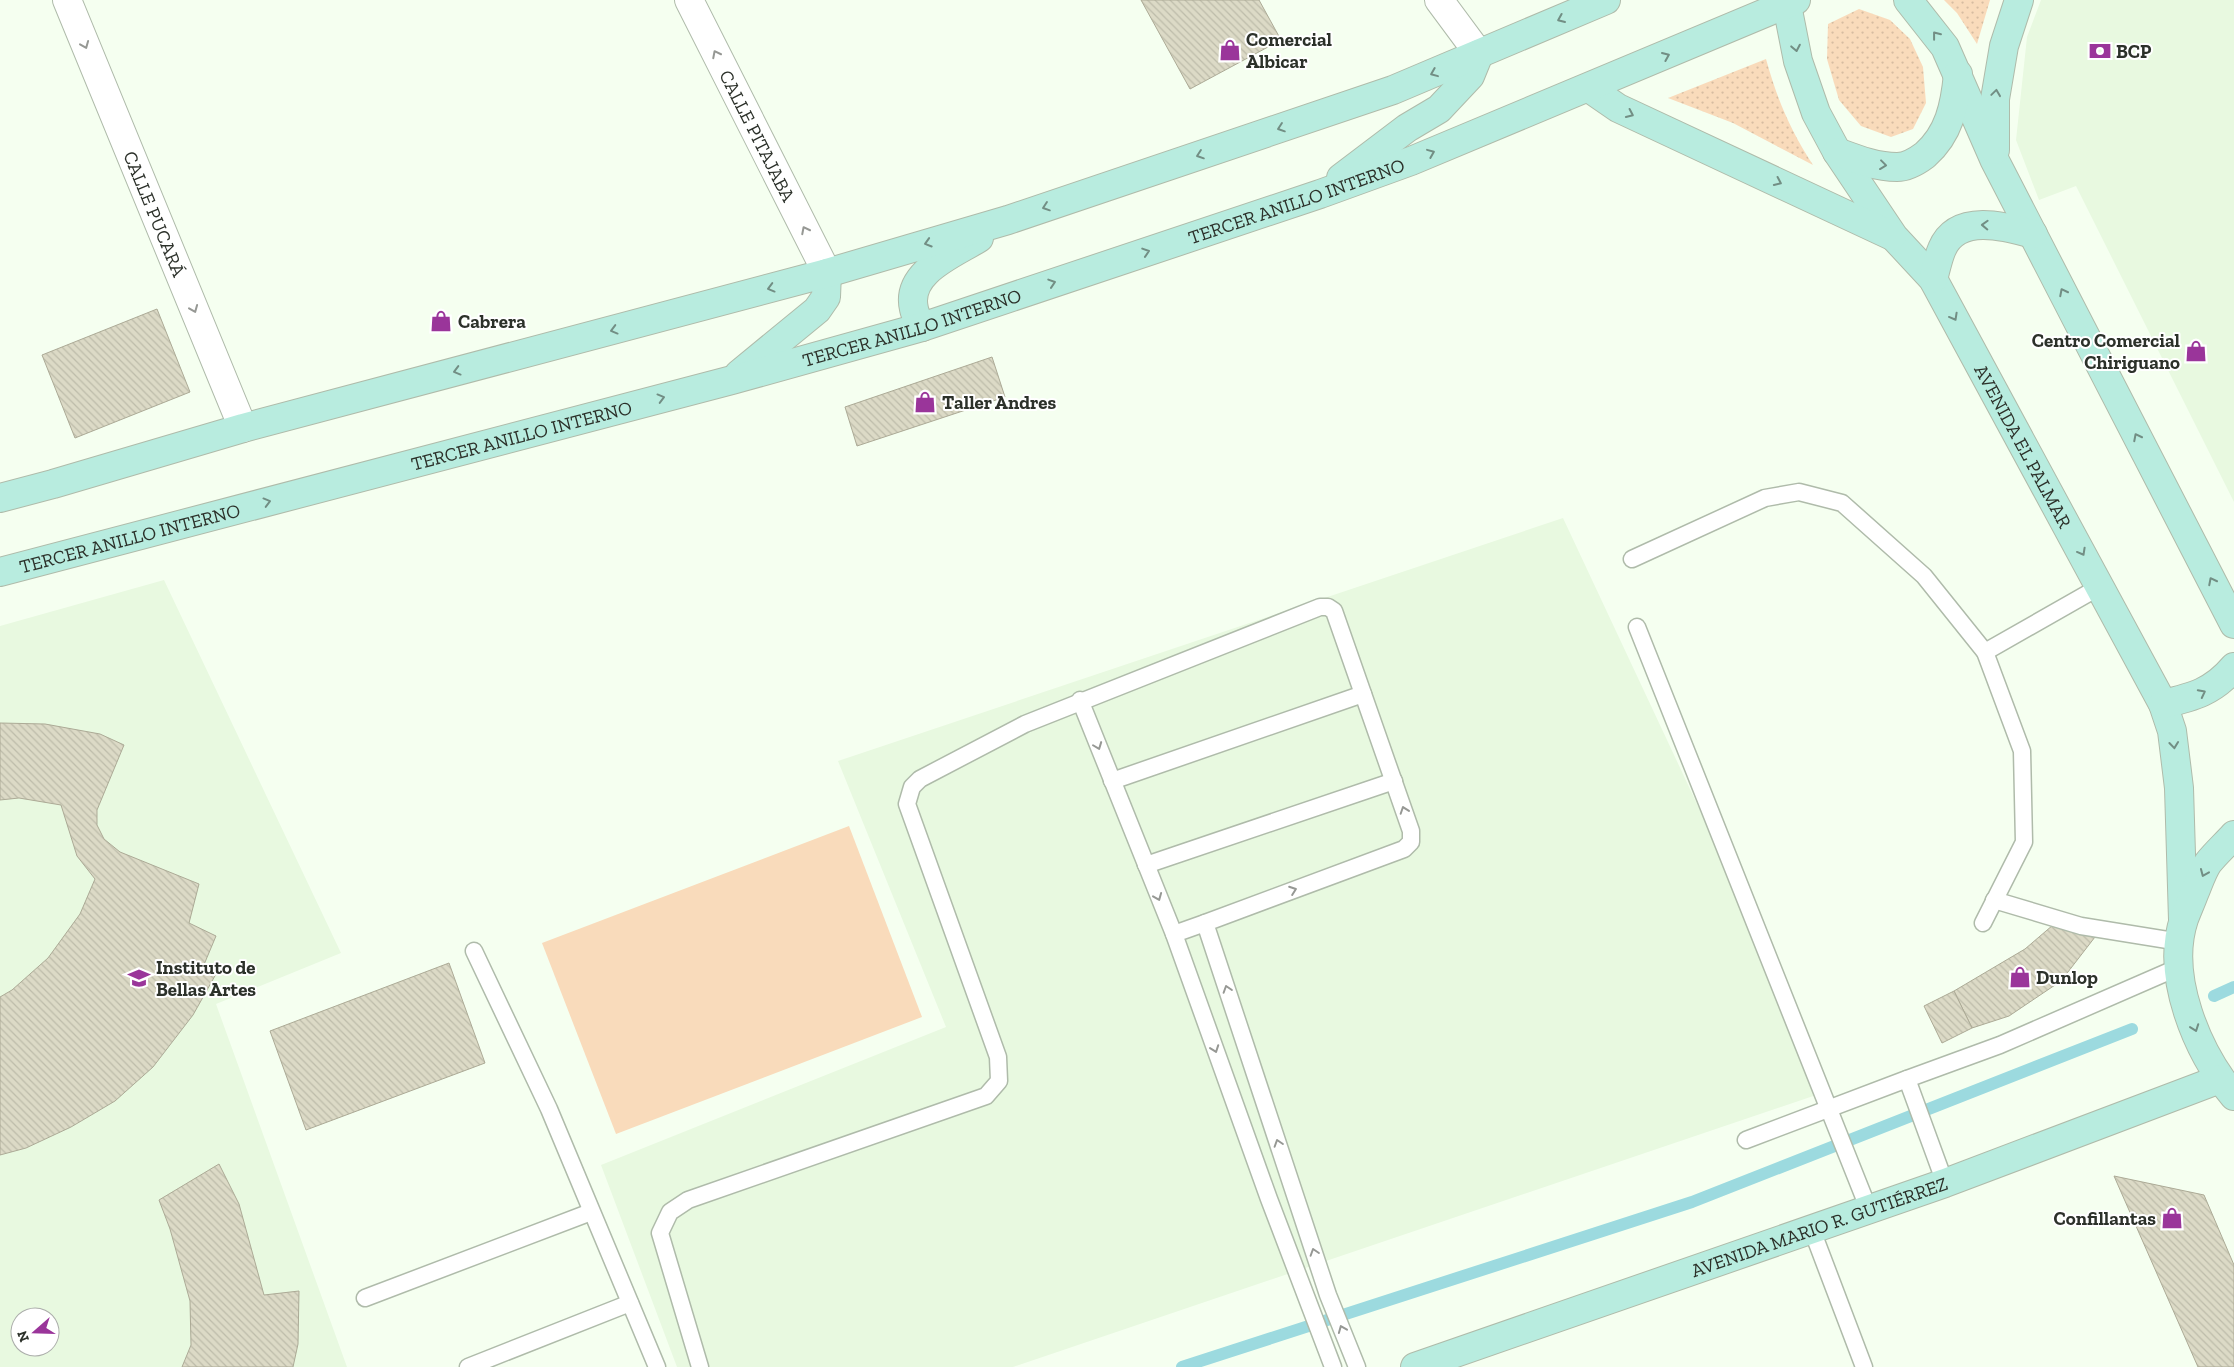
<svg xmlns="http://www.w3.org/2000/svg" width="2234" height="1367" font-family="'Zilla Slab',serif">
<style>
.built{fill:#e8f9e0;fill-rule:evenodd}
.grass{fill:url(#grass-dots)}
.pitch{fill:#f9dbbb}
.lines{fill:none;stroke-linecap:round;stroke-linejoin:round}
.stream{stroke:#9cdadf;stroke-width:12}
.building{fill:url(#building-back-hatch);stroke:#acaa96}
.lane-casing{stroke:#afbbaa;stroke-width:19}
.street-casing{stroke:#afbbaa;stroke-width:30}
.secondary-casing{stroke:#afbbaa;stroke-width:30}
.lane{stroke:#fff;stroke-width:16}
.street{stroke:#fff;stroke-width:28}
.secondary{stroke:#b8ecdf;stroke-width:28}
.oneway{stroke:#728e84}
.oneway2{stroke:#969894}
.labels{text-anchor:middle;stroke-width:4;stroke-linejoin:round;paint-order:stroke}
.poi-label{font-size:19px;font-weight:bold;fill:#2c312a;stroke:#fff;text-anchor:start}
.street-label{font-size:19px;fill:#2c312a;stroke:#fff}
</style>
<defs>
<pattern id="grass-dots" width="8" height="8" patternUnits="userSpaceOnUse" patternTransform="scale(1.25)"><rect width="8" height="8" fill="#f9dbbb"/><path d="M2 2h.1M6 6h.1" fill="none" stroke="#d6bca1" stroke-width="1.8" stroke-linecap="round"/></pattern>
<pattern id="building-back-hatch" width="6" height="6" patternUnits="userSpaceOnUse" patternTransform="scale(1.25)"><rect width="6" height="6" fill="#dcdac6"/><path d="M-1 5l2 2M0 0l6 6M5-1l2 2" fill="none" stroke="#bdbcaa"/></pattern>
</defs>
<rect width="100%" height="100%" fill="#f5fff0"/>
<g class="built">
<path d="M2041 0H2234V502L2076 186 2039 200 2016 140 2027 37Z"/>
<path d="M1563 518 1831 1090 1013 1367H677L601 1165 946 1027 838 761Z"/>
<path d="M164 580 341 953 216 1004 347 1367H0V626ZM20 1317H50V1347H20Z"/>
</g>
<g class="grass">
<path d="M1944 0H1990L1977 44 1957 13Z"/>
<path d="M1859 9 1890 20 1910 39 1923 67 1926 103 1913 129 1891 137 1861 126 1839 100 1827 59 1828 24Z"/>
<path d="M1766 59C1777 99 1790 130 1813 165L1733 123 1668 98Z"/>
</g>
<path class="pitch" d="M849 826 922 1017 616 1134 542 943Z"/>
<g class="lines">
<g class="stream">
<path d="M2214 996 2234 987"/>
<path d="M1182 1367 1692 1202 2132 1029"/>
</g>
</g>
<g class="building">
<path d="M1141 0H1259L1281 40 1190 89Z"/>
<path d="M157 309 190 392 75 438 42 355Z"/>
<path d="M992 357 1005 397 857 446 845 407Z"/>
<path d="M0 723 45 724 100 734 124 745 97 810V825L104 839 120 852 199 884 189 923 216 936 203 967 216 974 193 1015 153 1067 115 1101 71 1127 26 1148 0 1155V997L12 990 48 958 80 914 95 879 77 856 61 805 19 798 0 800Z"/>
<path d="M2053 925 2095 937 2061 981 2009 1016 1972 1028 1954 991 2025 949Z"/>
<path d="M449 963 485 1063 306 1130 270 1031Z"/>
<path d="M1954 991 1972 1028 1942 1043 1924 1006Z"/>
<path d="M219 1164 239 1204 264 1295 299 1291 298 1344 293 1367H182L191 1345 190 1301 170 1229 159 1200Z"/>
<path d="M2114 1176 2204 1195 2234 1265V1367H2198Z"/>
</g>
<g class="lines">
<g class="lane-casing">
<g id="lane">
<path d="M1632 559 1765 498 1799 492 1842 503 1924 576 1985 652 2022 751 2024 842 1983 923"/>
<path d="M1637 627 1869 1210"/>
<path d="M1985 652 2101 586"/>
<path d="M1080 700 1174 934 1269 1199 1333 1367"/>
<path d="M1112 781 1363 694"/>
<path d="M1146 865 1394 781"/>
<path d="M1994 900 2081 926 2180 942"/>
<path d="M1174 934 1205 923"/>
<path d="M474 951 549 1109 657 1367"/>
<path d="M1907 1079 2000 1045 2179 967"/>
<path d="M1746 1140 1907 1079 1945 1183"/>
<path d="M1812 1230 1864 1367"/>
<path d="M365 1298 591 1212"/>
<path d="M468 1367 630 1303"/>
<path d="M700 1367 660 1233 670 1212 688 1200 986 1096 999 1081 998 1057 907 804 912 787 920 779 1025 724 1320 607H1328L1334 611 1411 831V842L1404 849 1205 923 1328 1295 1357 1367"/>
</g>
</g>
<g class="street-casing">
<g id="street">
<path id="s1" d="M67 0 243 428"/>
<path id="s2" d="M689 0 827 273"/>
<path d="M1439 0 1479 54"/>
</g>
</g>
<g class="secondary-casing">
<g id="secondary">
<path id="s3" d="M1786 0 1798 61 1816 113 1837 152 1894 237 1933 279 2163 704 2172 731 2179 788 2183 920"/>
<path d="M1908 0 1945 47 1994 159 2234 624"/>
<path d="M1589 88 1618 108 1892 236"/>
<path d="M1995 150V99L2004 46 2019 0"/>
<path d="M1837 152C1856 159 1876 167 1897 167 1907 167 1917 161 1925 155 1949 134 1955 106 1958 74"/>
<path d="M1341 178 1407 128 1439 109 1470 76 1479 54"/>
<path d="M1933 279C1936 269 1938 258 1942 249 1957 213 2005 226 2033 234"/>
<path d="M922 327C919 321 915 315 914 309 905 272 954 254 979 238"/>
<path d="M739 374 817 310 826 297 827 273"/>
<path d="M0 498 53 484 243 428 827 273 1008 220 1393 90 1606 0"/>
<path id="s4" d="M0 572 732 380 922 327 1320 194 1411 161 1796 0"/>
<path d="M2163 704C2193 697 2213 692 2234 667"/>
<path d="M2234 835C2226 844 2216 853 2208 863 2202 872 2198 885 2194 894 2191 902 2187 911 2184 919 2165 976 2197 1052 2234 1096"/>
<path id="s5" d="M1415 1367 1945 1183 2220 1079"/>
</g>
</g>
<use href="#lane" class="lane"/>
<use href="#street" class="street"/>
<use href="#secondary" class="secondary"/>
</g>
<defs><path id="oneway-chevron" d="M-2-3.5L2.5 0L-2 3.5" fill="none" stroke-width="1.6" stroke-linecap="round" stroke-linejoin="round" transform="scale(1.25)"/></defs>
<g class="oneway">
<use href="#oneway-chevron" transform="translate(1561 19) rotate(157)"/>
<use href="#oneway-chevron" transform="translate(1936 35) rotate(-128)"/>
<use href="#oneway-chevron" transform="translate(1796 48) rotate(79)"/>
<use href="#oneway-chevron" transform="translate(1666 56) rotate(-23)"/>
<use href="#oneway-chevron" transform="translate(1434 73) rotate(158)"/>
<use href="#oneway-chevron" transform="translate(1996 93) rotate(-82)"/>
<use href="#oneway-chevron" transform="translate(1630 114) rotate(25)"/>
<use href="#oneway-chevron" transform="translate(1281 128) rotate(161)"/>
<use href="#oneway-chevron" transform="translate(1431 153) rotate(-22)"/>
<use href="#oneway-chevron" transform="translate(1200 155) rotate(161)"/>
<use href="#oneway-chevron" transform="translate(1883 165) rotate(7)"/>
<use href="#oneway-chevron" transform="translate(1778 182) rotate(25)"/>
<use href="#oneway-chevron" transform="translate(1046 207) rotate(161)"/>
<use href="#oneway-chevron" transform="translate(1985 225) rotate(-178)"/>
<use href="#oneway-chevron" transform="translate(928 243) rotate(163)"/>
<use href="#oneway-chevron" transform="translate(1146 252) rotate(-18)"/>
<use href="#oneway-chevron" transform="translate(1052 283) rotate(-18)"/>
<use href="#oneway-chevron" transform="translate(771 288) rotate(165)"/>
<use href="#oneway-chevron" transform="translate(2063 292) rotate(-117)"/>
<use href="#oneway-chevron" transform="translate(1954 317) rotate(61)"/>
<use href="#oneway-chevron" transform="translate(614 330) rotate(165)"/>
<use href="#oneway-chevron" transform="translate(457 371) rotate(165)"/>
<use href="#oneway-chevron" transform="translate(661 398) rotate(-15)"/>
<use href="#oneway-chevron" transform="translate(2137 437) rotate(-117)"/>
<use href="#oneway-chevron" transform="translate(267 502) rotate(-15)"/>
<use href="#oneway-chevron" transform="translate(2082 552) rotate(61)"/>
<use href="#oneway-chevron" transform="translate(2212 581) rotate(-117)"/>
<use href="#oneway-chevron" transform="translate(2202 693) rotate(-27)"/>
<use href="#oneway-chevron" transform="translate(2174 745) rotate(84)"/>
<use href="#oneway-chevron" transform="translate(2204 873) rotate(113)"/>
<use href="#oneway-chevron" transform="translate(2195 1028) rotate(70)"/>
</g>
<g class="oneway2">
<use href="#oneway-chevron" transform="translate(85 45) rotate(68)"/>
<use href="#oneway-chevron" transform="translate(716 54) rotate(-117)"/>
<use href="#oneway-chevron" transform="translate(805 230) rotate(-117)"/>
<use href="#oneway-chevron" transform="translate(194 309) rotate(68)"/>
<use href="#oneway-chevron" transform="translate(1098 746) rotate(69)"/>
<use href="#oneway-chevron" transform="translate(1404 810) rotate(-109)"/>
<use href="#oneway-chevron" transform="translate(1293 890) rotate(-20)"/>
<use href="#oneway-chevron" transform="translate(1158 897) rotate(68)"/>
<use href="#oneway-chevron" transform="translate(1227 989) rotate(-108)"/>
<use href="#oneway-chevron" transform="translate(1215 1049) rotate(70)"/>
<use href="#oneway-chevron" transform="translate(1278 1143) rotate(-108)"/>
<use href="#oneway-chevron" transform="translate(1314 1252) rotate(-108)"/>
<use href="#oneway-chevron" transform="translate(1342 1329) rotate(-112)"/>
</g>
<defs>
<g id="shop-bare" transform="scale(1.725)"><path d="M-5-2.5h2.3a2.7 3.5 0 0 1 5.4 0H5L5.5 6h-11ZM-1.5-2.5h3a1.5 2.3 0 0 0-3 0Z" fill="#9a359a" stroke="#fff" stroke-width="2.5" paint-order="stroke"/></g>
<g id="bank-bare" transform="scale(1.725)"><path d="M-6-4H6V4H-6ZM0-2.3a2.3 2.3 0 1 0 0 4.6a2.3 2.3 0 1 0 0-4.6Z" fill="#9a359a" stroke="#fff" stroke-width="2.5" paint-order="stroke"/></g>
<g id="school-bare" transform="scale(1.725)"><path d="M0-5L7-2L0 1L-7-2ZM-4 1L0 2.5L4 1V4Q0 6-4 4Z" fill="#9a359a" stroke="#fff" stroke-width="2.5" paint-order="stroke"/></g>
</defs>
<g fill-rule="evenodd">
<use href="#shop-bare" x="1230" y="50"/>
<use href="#bank-bare" x="2100" y="51"/>
<use href="#shop-bare" x="441" y="321"/>
<use href="#shop-bare" x="2196" y="351"/>
<use href="#shop-bare" x="925" y="402"/>
<use href="#shop-bare" x="2020" y="977"/>
<use href="#school-bare" x="139" y="978"/>
<use href="#shop-bare" x="2172" y="1218"/>
</g>
<g class="labels">
<g class="poi-label">
<text x="1246" y="46">Comercial<tspan x="1246" dy="22">Albicar</tspan></text>
<text x="2116" y="58">BCP</text>
<text x="458" y="328">Cabrera</text>
<text x="2180" y="347" text-anchor="end">Centro Comercial<tspan x="2180" dy="22">Chiriguano</tspan></text>
<text x="942" y="409">Taller Andres</text>
<text x="156" y="974">Instituto de<tspan x="156" dy="22">Bellas Artes</tspan></text>
<text x="2036" y="984">Dunlop</text>
<text x="2156" y="1225" text-anchor="end">Confillantas</text>
</g>
<g class="street-label">
<text dy="7" stroke="none"><textPath href="#s2" startOffset="152">CALLE PITAJABA</textPath></text>
<text dy="7" stroke="none"><textPath href="#s4" startOffset="1349">TERCER ANILLO INTERNO</textPath></text>
<text dy="7" stroke="none"><textPath href="#s1" startOffset="231">CALLE PUCARÁ</textPath></text>
<text dy="7" stroke="none"><textPath href="#s4" startOffset="944">TERCER ANILLO INTERNO</textPath></text>
<text dy="7" stroke="none"><textPath href="#s4" startOffset="539">TERCER ANILLO INTERNO</textPath></text>
<text dy="7" stroke="none"><textPath href="#s3" startOffset="511">AVENIDA EL PALMAR</textPath></text>
<text dy="7" stroke="none"><textPath href="#s4" startOffset="134">TERCER ANILLO INTERNO</textPath></text>
<text dy="7" stroke="none"><textPath href="#s5" startOffset="428">AVENIDA MARIO R. GUTIÉRREZ</textPath></text>
</g>
</g>
<g transform="translate(35 1332) rotate(250)"><circle r="24" fill="#ffffff" stroke="#abadaa"/>
<path d="M0-4L9 19L0 12L-9 19Z" fill="#9a359a"/>
<text y="-8" font-size="14" font-weight="bold" text-anchor="middle" fill="#2c312a">N</text>
</g>
</svg>
